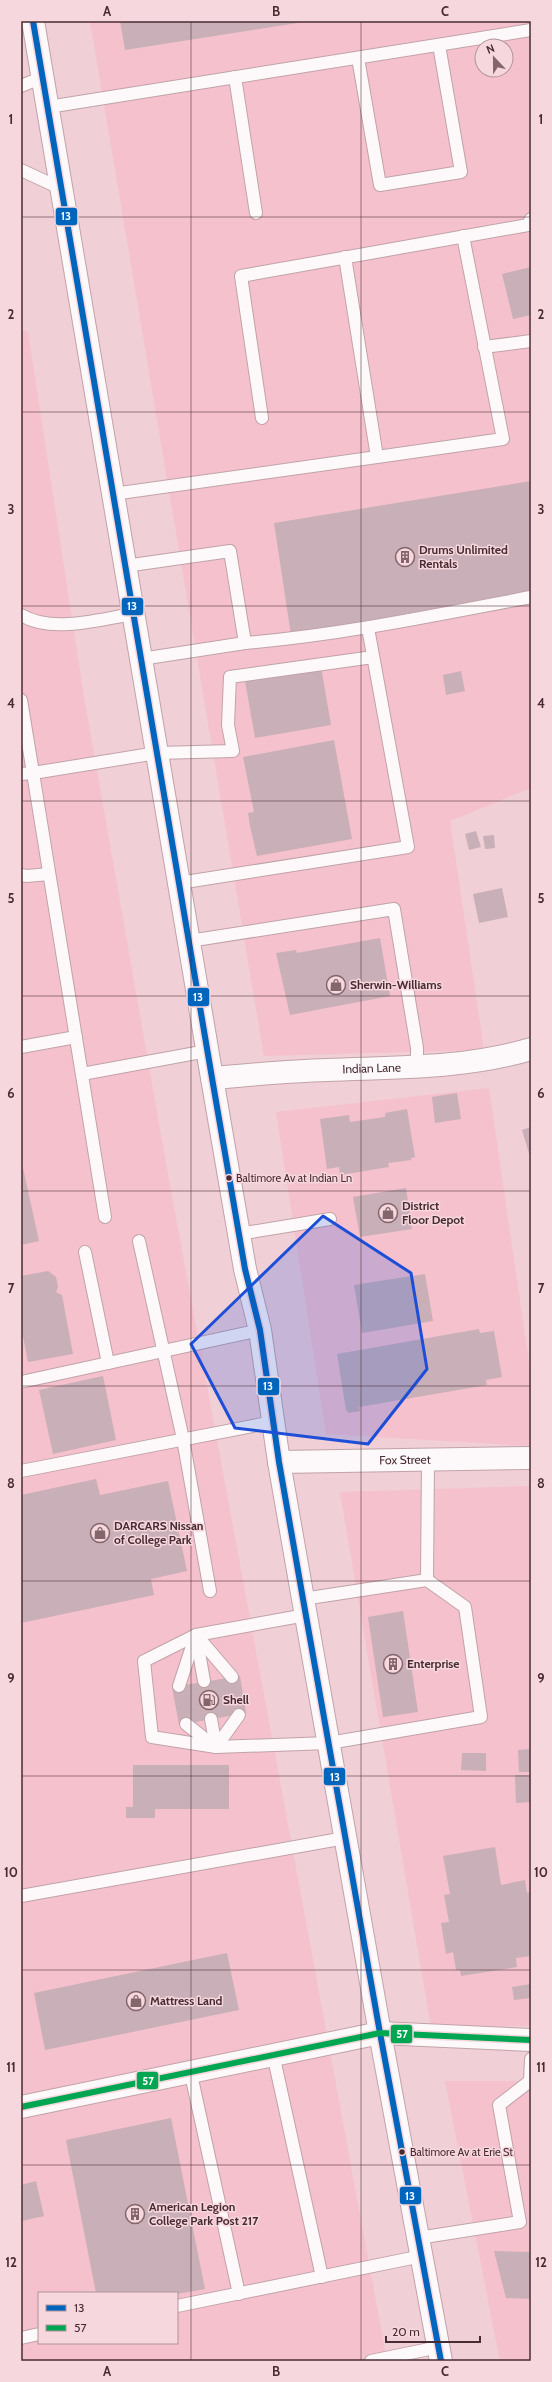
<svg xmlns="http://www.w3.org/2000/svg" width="552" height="2382" font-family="Cabin,sans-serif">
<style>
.built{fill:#f5c1cd;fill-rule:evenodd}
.building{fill:#c8afb8}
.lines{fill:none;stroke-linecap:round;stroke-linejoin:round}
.lane-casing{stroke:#c0a3a9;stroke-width:14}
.street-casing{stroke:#c0a3a9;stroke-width:24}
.primary-casing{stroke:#c0a3a9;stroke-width:24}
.lane{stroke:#fdf8f9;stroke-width:12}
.street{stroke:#fdf8f9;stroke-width:22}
.primary{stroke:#fdf8f9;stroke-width:22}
.bus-1-casing{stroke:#f7d7de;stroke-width:9}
.bus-2-casing{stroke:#f7d7de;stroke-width:9}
.bus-1{stroke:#0065bd;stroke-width:6}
.bus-2{stroke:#00a651;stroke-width:6}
.marked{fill:#1d4ed8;fill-opacity:0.2;stroke:#1d4ed8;stroke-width:3;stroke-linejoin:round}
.grid{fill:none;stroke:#492c33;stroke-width:1;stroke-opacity:0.55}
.bus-dot{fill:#492c33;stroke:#f7d7de;stroke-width:1.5}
.labels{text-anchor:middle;stroke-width:3;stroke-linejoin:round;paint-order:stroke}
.bus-label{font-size:11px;fill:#492c33;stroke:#f7d7de;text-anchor:start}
.poi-label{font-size:12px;font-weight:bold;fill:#492c33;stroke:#f7d7de;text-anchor:start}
.street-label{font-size:12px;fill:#492c33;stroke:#f7d7de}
.line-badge{stroke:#f7d7de;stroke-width:1.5}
.badge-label{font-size:11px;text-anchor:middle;font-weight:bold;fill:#fff}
.neatline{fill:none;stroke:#492c33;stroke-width:1.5}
.grid-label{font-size:13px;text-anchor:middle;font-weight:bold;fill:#492c33}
</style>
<rect width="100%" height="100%" fill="#f0cfd6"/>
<g class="built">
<path d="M90 21H531V788L450 821 484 1050 264 1056ZM482 46H506V70H482Z"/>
<path d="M21 330 28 332 84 697 169 1180 387 2361H21ZM39 2293H177V2343H39Z"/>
<path d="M489 1088 531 1376V1446L326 1434 276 1112Z"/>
<path d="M531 1486V2026L431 2027 340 1492Z"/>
<path d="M445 2081H531V2361H500Z"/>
</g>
<g class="building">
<path d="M120 21H304V22L125 50Z"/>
<path d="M531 267V315L513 319 502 274Z"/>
<path d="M531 481V591L291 635 274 523Z"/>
<path d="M321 667 331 725 255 738 245 681Z"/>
<path d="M461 671 465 691 446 695 443 675Z"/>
<path d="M334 740 352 839 257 856 250 826 248 813 254 812 243 757Z"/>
<path d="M476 831 481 847 469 850 465 834Z"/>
<path d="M494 835 495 848 485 849 483 836Z"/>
<path d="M502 888 508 917 479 923 473 894Z"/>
<path d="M380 938 390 996 290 1015 276 953 296 950 297 953Z"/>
<path d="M457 1093 461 1119 435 1123 432 1097Z"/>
<path d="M407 1109 415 1157 411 1158V1160L388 1163 389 1167 340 1175 339 1167 327 1169 320 1119 349 1115 350 1122 385 1117V1113Z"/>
<path d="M531 1127V1160L522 1130Z"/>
<path d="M21 1159 39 1241 21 1245Z"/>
<path d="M406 1188 412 1229 360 1237 353 1197Z"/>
<path d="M48 1271 56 1277 58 1287 56 1292 62 1295 73 1354 28 1362 21 1326V1276Z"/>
<path d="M425 1274 433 1321 362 1333 354 1285Z"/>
<path d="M479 1329 480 1333 494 1331 502 1377 486 1380 487 1385 359 1407 360 1411 349 1413 346 1410 337 1354Z"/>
<path d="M103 1376 116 1440 53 1454 39 1390Z"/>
<path d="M96 1479 100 1495 168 1481 187 1571 151 1579 154 1595 21 1623V1495Z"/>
<path d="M403 1611 418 1712 383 1717 368 1617Z"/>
<path d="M240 1676 246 1713 179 1725 172 1687Z"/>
<path d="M531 1749V1772H519L518 1750Z"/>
<path d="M462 1753H486V1771L461 1770Z"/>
<path d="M133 1765H229V1809H155V1818H126V1807H133Z"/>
<path d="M515 1775H531V1802L516 1803Z"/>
<path d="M495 1847 501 1885 525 1880 527 1893 531 1892V1956L516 1958 517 1967 461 1976 460 1970H456L453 1952 446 1954 441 1923 449 1922 444 1895 450 1894 443 1856Z"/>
<path d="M227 1953 239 2010 45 2050 34 1993Z"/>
<path d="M531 1984V1998L514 2000 512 1987Z"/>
<path d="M171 2118 205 2289 177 2294 96 2293 66 2140Z"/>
<path d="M36 2181 44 2216 22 2221 21 2185Z"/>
<path d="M494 2251 531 2252V2299L506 2298Z"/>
</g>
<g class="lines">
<g class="lane-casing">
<g id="lane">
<path d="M358 58 380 185 461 172 439 45"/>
<path d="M235 77 256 213"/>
<path d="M21 86 43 77"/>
<path d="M48 107 531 30"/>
<path d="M21 170 62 189"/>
<path d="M484 347 531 341"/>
<path d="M262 418 241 276 528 225 531 219"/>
<path d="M377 457 503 439 463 236"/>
<path d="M113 494 377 457 345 257"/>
<path d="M125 566 230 551 245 643 141 659"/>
<path d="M21 615C53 634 99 619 134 614"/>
<path d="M245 643C341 635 436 615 531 597"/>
<path d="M21 700 33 773 157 753 233 751 228 725 230 677 373 657"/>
<path d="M21 774 33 773 105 1217"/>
<path d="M21 875 27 876 49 874"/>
<path d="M179 883 408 847 368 628"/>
<path d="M189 941 394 909 417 1048V1067"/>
<path d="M21 1047 76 1037"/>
<path d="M82 1074 207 1051"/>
<path d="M239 1234 330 1219"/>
<path d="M139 1241 183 1439 210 1591"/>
<path d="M85 1252 108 1363"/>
<path d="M21 1382 260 1330"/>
<path d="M21 1471 273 1422"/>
<path d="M427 1580 428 1459"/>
<path d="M196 1635 144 1661 152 1737 216 1747"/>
<path d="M197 1636 232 1677"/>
<path d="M204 1681 196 1635 306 1615"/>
<path d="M179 1686 195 1637"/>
<path d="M211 1719 216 1747 329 1743 481 1717 465 1607 427 1580 303 1599"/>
<path d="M186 1724 214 1746"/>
<path d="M216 1747 239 1715"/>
<path d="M21 1896 345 1838"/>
<path d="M273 2054 322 2277"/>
<path d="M190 2070 239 2294"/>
<path d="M418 2238 520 2222 499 2105 530 2081 531 2059"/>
<path d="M177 2306 422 2256"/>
<path d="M21 2338 39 2334"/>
<path d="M371 2361 439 2347"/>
</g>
</g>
<g class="street-casing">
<g id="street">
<path id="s1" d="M212 1078C250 1075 288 1071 327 1070 395 1067 464 1069 531 1049"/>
<path id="s2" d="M279 1462 531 1458"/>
<path d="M21 2107 380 2033 531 2040"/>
</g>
</g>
<g class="primary-casing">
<path id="primary" d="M33 21 212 1078 245 1269 260 1330 279 1462 303 1599 380 2033 441 2361"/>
</g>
<use href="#lane" class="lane"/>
<use href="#street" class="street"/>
<use href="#primary" class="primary"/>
<g class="bus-1-casing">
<path id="bus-1" d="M33 21 212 1078 245 1269 260 1330 279 1462 303 1599 380 2033 441 2361"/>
</g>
<g class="bus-2-casing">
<path id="bus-2" d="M21 2107 380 2033 531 2040"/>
</g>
<use href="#bus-1" class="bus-1"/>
<use href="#bus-2" class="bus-2"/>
</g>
<path class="marked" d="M323 1216 411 1273 427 1369 368 1444 235 1428 191 1344Z"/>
<path class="grid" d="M191 21V2361M361 21V2361M21 217H531M21 412H531M21 606H531M21 801H531M21 996H531M21 1191H531M21 1386H531M21 1581H531M21 1776H531M21 1970H531M21 2165H531"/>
<defs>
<g id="building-ring" transform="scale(1)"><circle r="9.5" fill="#f7d7de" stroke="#83656c" stroke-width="1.5"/><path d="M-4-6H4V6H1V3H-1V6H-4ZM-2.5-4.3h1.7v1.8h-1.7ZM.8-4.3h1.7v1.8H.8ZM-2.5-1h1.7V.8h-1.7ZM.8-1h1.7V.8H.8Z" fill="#83656c"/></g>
<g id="shop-ring" transform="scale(1)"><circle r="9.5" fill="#f7d7de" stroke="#83656c" stroke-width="1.5"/><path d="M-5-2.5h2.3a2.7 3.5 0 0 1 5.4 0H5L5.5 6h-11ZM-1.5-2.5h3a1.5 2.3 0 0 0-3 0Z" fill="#83656c"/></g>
<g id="fuel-ring" transform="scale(1)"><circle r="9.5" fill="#f7d7de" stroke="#83656c" stroke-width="1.5"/><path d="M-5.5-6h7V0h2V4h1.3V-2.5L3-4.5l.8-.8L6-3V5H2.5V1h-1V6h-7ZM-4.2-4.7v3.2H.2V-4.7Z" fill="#83656c"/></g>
</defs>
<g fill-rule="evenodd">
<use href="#building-ring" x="405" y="557"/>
<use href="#shop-ring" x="336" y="985"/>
<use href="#shop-ring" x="388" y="1213"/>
<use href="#shop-ring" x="100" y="1533"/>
<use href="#building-ring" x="393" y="1664"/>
<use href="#fuel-ring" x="209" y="1700"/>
<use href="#shop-ring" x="136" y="2001"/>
<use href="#building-ring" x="135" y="2214"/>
</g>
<g class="bus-dot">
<circle cx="229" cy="1178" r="3.5"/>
<circle cx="402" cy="2152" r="3.5"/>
</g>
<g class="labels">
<g class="bus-label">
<text x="236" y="1182">Baltimore Av at Indian Ln</text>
<text x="410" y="2156">Baltimore Av at Erie St</text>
</g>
<g class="poi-label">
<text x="419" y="554">Drums Unlimited<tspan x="419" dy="14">Rentals</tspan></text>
<text x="350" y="989">Sherwin-Williams</text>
<text x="402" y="1210">District<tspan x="402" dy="14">Floor Depot</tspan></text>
<text x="114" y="1530">DARCARS Nissan<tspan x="114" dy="14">of College Park</tspan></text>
<text x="407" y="1668">Enterprise</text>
<text x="223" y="1704">Shell</text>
<text x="150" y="2005">Mattress Land</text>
<text x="149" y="2211">American Legion<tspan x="149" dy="14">College Park Post 217</tspan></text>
</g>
<g class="street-label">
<text dy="4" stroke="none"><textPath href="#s1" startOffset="160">Indian Lane</textPath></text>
<text dy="4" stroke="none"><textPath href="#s2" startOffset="126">Fox Street</textPath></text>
</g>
</g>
<g class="line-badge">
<rect x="55" y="207" width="23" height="19" rx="4" fill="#0065bd"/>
<rect x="121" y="597" width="23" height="19" rx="4" fill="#0065bd"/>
<rect x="187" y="987" width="23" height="20" rx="4" fill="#0065bd"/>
<rect x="257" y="1377" width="23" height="19" rx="4" fill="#0065bd"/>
<rect x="323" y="1767" width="23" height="19" rx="4" fill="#0065bd"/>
<rect x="390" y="2024" width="23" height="20" rx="4" fill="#00a651"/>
<rect x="136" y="2071" width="23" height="19" rx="4" fill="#00a651"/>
<rect x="399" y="2186" width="23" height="19" rx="4" fill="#0065bd"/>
</g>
<g class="badge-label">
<text x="66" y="220">13</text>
<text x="132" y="610">13</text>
<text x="198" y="1001">13</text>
<text x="268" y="1390">13</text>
<text x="335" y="1781">13</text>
<text x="402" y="2038">57</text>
<text x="148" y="2085">57</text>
<text x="410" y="2200">13</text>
</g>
<rect width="552" height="2382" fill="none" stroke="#f7d7de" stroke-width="44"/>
<rect x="38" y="2292" width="140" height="52" fill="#f7d7de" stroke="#b1939a"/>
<rect x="46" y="2305" width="20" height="6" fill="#0065bd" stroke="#b1939a"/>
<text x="74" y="2312" font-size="12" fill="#492c33">13</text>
<rect x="46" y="2325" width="20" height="6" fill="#00a651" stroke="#b1939a"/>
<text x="74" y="2332" font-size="12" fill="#492c33">57</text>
<g transform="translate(494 58) rotate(338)"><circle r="19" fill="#f7d7de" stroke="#b1939a"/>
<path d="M0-3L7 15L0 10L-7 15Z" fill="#83656c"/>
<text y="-6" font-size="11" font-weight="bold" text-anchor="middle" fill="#492c33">N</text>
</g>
<path d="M386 2336v6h94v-6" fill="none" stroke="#492c33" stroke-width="2"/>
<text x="392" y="2336" font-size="12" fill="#492c33" stroke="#f7d7de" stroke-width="3" paint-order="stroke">20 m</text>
<rect x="22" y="22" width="508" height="2338" class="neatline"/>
<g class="grid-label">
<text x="107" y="16">A</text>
<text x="276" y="16">B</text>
<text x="445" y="16">C</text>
<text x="11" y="124">1</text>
<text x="541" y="124">1</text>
<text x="11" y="319">2</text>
<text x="541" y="319">2</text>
<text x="11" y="514">3</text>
<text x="541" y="514">3</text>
<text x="11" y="708">4</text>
<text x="541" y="708">4</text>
<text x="11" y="903">5</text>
<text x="541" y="903">5</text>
<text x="11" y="1098">6</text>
<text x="541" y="1098">6</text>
<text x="11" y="1293">7</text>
<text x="541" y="1293">7</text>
<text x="11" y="1488">8</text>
<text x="541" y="1488">8</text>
<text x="11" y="1683">9</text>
<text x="541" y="1683">9</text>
<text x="11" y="1877">10</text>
<text x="541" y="1877">10</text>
<text x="11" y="2072">11</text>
<text x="541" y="2072">11</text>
<text x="11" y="2267">12</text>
<text x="541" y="2267">12</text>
<text x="107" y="2376">A</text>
<text x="276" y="2376">B</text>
<text x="445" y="2376">C</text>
</g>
</svg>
